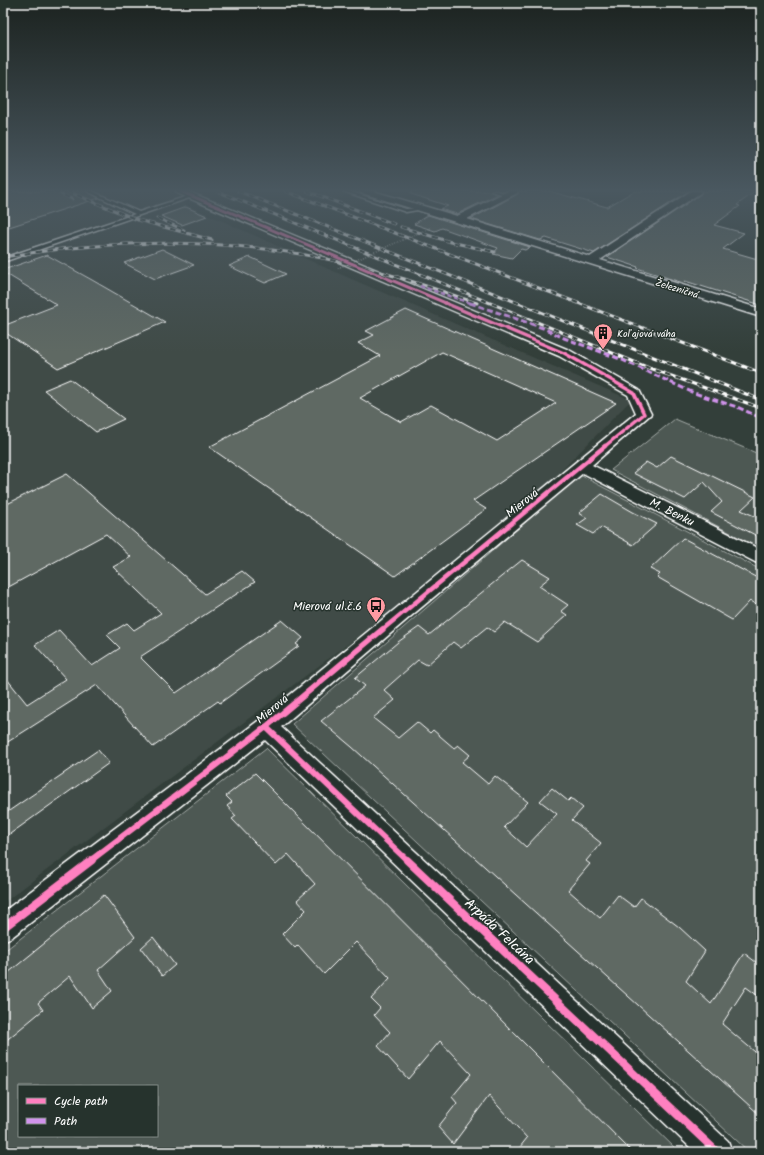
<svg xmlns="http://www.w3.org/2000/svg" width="764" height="1155" font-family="Kalam,sans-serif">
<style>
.built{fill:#404c47}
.green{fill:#4d5853;stroke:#a6aca9;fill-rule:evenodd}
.building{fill:#5f6964;stroke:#fff;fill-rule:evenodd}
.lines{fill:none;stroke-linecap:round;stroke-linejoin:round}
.service-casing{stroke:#fff;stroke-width:3}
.minor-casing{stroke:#fff;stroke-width:3}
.service{fill:#26332d;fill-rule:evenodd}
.minor{fill:#26332d;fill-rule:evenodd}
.rail-casing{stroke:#fff;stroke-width:3}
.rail{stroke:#26332d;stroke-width:2;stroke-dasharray:5.5;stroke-linecap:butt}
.path-bridge{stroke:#fff;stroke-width:1.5;stroke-dasharray:0.5 2;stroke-linecap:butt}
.quiet-far1{stroke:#d193ec;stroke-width:2.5;stroke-dasharray:4.5 2.5;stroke-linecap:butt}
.quiet{stroke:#d193ec;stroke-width:3;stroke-dasharray:6 3;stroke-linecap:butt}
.cycleway-far4-casing{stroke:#26332d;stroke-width:4.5}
.cycleway-far3-casing{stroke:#26332d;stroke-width:5.5}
.cycleway-far2-casing{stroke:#26332d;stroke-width:7}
.cycleway-far1-casing{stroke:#26332d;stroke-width:8}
.cycleway-casing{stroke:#26332d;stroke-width:10}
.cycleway-far4{stroke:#ff80c0;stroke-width:3}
.cycleway-far3{stroke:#ff80c0;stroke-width:3.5}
.cycleway-far2{stroke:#ff80c0;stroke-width:4.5}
.cycleway-far1{stroke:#ff80c0;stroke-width:6}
.cycleway{stroke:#ff80c0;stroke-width:8}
.labels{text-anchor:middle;stroke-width:3;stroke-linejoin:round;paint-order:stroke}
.far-street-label{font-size:10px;fill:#fff;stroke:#26332d}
.far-poi-label{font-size:10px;fill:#fff;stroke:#26332d;text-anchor:start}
.street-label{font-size:12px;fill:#fff;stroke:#26332d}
.poi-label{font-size:12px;fill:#fff;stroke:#26332d;text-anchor:end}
.near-street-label{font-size:14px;fill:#fff;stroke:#26332d}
</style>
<rect width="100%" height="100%" fill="#333f3a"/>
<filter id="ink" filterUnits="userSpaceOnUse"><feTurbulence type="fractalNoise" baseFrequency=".025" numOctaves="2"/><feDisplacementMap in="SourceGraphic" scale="8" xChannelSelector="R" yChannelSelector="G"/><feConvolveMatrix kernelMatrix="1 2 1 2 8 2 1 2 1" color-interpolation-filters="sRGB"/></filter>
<g filter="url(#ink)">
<g class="built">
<path d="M3 191H192L174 199 326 268 631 400 547 485 376 623 3 903Z"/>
<path d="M313 191H358L336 199Z"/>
</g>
<g class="green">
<path d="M675 419 761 455V549L611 470Z"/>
<path d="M580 475 761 570V1152H749L292 724Z"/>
<path d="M266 748 679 1152H3V952ZM19 1086H157V1136H19Z"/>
</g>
<g class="building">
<path d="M3 191H86L99 198 3 229Z"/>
<path d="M411 191H490L491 192 498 194 457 214 440 209 448 206 411 194Z"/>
<path d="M519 191H549L607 207 634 191H689L594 253 546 238 540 240 471 219 518 194Z"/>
<path d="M702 191H756L737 205 740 206 714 225 744 233 723 249 761 260V305L685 281 683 283 637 268 638 267 607 257 701 194Z"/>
<path d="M186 207 207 216 182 225 161 216Z"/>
<path d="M428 215 530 247 525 250 521 249 512 258 493 254 498 248 442 228 435 231 414 224Z"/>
<path d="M162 249 194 265 155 279 124 263Z"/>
<path d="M47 255 92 280 165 322 58 368 3 331V326L57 305 3 272V270Z"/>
<path d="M250 257 286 274 265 283 229 266Z"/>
<path d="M406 310 616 403 473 501 486 509 395 576 209 447 380 356 358 343 374 335 366 331ZM442 352 556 403 497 441 431 405 401 422 360 398Z"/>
<path d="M70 379 124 419 96 432 44 390Z"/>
<path d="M671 456 755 497 741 510 761 519V538L711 512 722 502 704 482 685 499 633 473 646 462 657 468Z"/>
<path d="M67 474 205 594 242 571 255 582 140 657 176 693 282 620 303 638 296 644 299 646 220 703 218 701 153 747 97 685 3 745V674L27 704 66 679 35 645 59 630 92 666 120 648 107 635 127 623 134 630 161 613 113 567 131 557 106 534 3 590V506Z"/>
<path d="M602 494 633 512 657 524 633 545 601 527 593 534 577 525 587 518 579 513Z"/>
<path d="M683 538 761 580V608L750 601 732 620 657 577 660 574 650 569Z"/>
<path d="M522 560 550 577 539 586 568 605 561 611 567 615 537 642 505 622 494 632 487 627 461 648 453 642 427 665 418 660 384 690 395 700 373 718 398 738 417 722 430 733 433 730 454 748 458 745 470 755 462 762 488 784 495 776 528 802 504 827 526 847 557 814 540 801 552 788 568 801 571 798 583 808 572 820 601 843 586 861 590 864 568 890 600 918 618 895 634 907 641 898 679 927 705 951 686 981 711 1004 744 953 761 966V998L746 987 722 1024 761 1057V1116L352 747 321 721 365 686 355 678 398 642 419 627 429 635Z"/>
<path d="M98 750 109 763 3 839V815Z"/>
<path d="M255 773 541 1060 632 1152H516L527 1138 489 1096 453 1144 438 1127 457 1103 452 1097 471 1074 440 1041 408 1079 378 1046 390 1032 374 1015 380 1008 371 999 390 978 356 942 324 974 298 945 295 948 282 934 306 910 297 900 315 884 288 854 276 865 232 819 236 816 227 806 232 802 226 796Z"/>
<path d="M104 895 135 937 98 970 112 991 92 1008 70 976 38 1003 43 1010 3 1043V977Z"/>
<path d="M153 937 175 965 162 976 141 948Z"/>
</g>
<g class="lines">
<g class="service-casing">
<g id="service">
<path d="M87 191H92L139 212 191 195 195 196 3 262V258L135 214Z"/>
<path d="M343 191H348L406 209 421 208 423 209 406 212Z"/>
<path d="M491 191H497L508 194 506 195Z"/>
</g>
</g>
<g class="minor-casing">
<g id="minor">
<path d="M176 191H187L569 350 639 390 651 414 592 465 761 550V564L755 562 583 473 411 616 281 727 728 1141 732 1152H695L265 740 12 937 3 941V912L258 721 636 413 628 395 559 356 177 193Z"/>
<path d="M360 191H373L457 216 508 191H518L517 193 467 219 590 257 691 191H701L700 193 600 260 761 309V317L362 193Z"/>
</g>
</g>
<use href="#service" class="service"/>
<use href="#minor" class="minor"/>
<g class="rail-casing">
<g id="rail">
<path d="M54 191 72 199"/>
<path d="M67 191 138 220 212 240"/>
<path d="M217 191 649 368 761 408"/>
<path d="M238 191 761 400"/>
<path d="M285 191 761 373"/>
<path d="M307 191 394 224"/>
<path d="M157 218 184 230"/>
<path d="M401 227 451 242 495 252"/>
<path d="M3 257C114 239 230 237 341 262 387 272 432 288 477 303"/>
</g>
</g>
<use href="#rail" class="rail"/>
<path class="path-bridge" d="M338 268 432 227"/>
<path class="quiet-far1" d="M420 286 473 304"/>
<path class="quiet" d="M470 303 543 328 564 338 620 359 694 393 737 407 761 418"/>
<g class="cycleway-far4-casing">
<path id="cycleway-far4" d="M180 191 448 304"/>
</g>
<g class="cycleway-far3-casing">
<path id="cycleway-far3" d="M445 303 564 353 634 393 644 414 604 447"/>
</g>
<g class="cycleway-far2-casing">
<path id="cycleway-far2" d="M382 630 605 446"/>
</g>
<g class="cycleway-far1-casing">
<g id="cycleway-far1">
<path d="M266 727 408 861"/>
<path d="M90 861 266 727 383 629"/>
</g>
</g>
<g class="cycleway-casing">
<g id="cycleway">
<path d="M407 860 717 1152"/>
<path d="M3 928 92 860"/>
</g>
</g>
<use href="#cycleway-far4" class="cycleway-far4"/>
<use href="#cycleway-far3" class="cycleway-far3"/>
<use href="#cycleway-far2" class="cycleway-far2"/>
<use href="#cycleway-far1" class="cycleway-far1"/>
<use href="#cycleway" class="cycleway"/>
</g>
</g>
<linearGradient id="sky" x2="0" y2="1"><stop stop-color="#1c2320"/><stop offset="0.54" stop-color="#4a5860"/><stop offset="1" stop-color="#4a5860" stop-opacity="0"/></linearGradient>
<rect width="764" height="352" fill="url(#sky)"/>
<defs>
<g id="building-pin" transform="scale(1)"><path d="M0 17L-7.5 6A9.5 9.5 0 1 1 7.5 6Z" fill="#ff9aa2" stroke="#26332d"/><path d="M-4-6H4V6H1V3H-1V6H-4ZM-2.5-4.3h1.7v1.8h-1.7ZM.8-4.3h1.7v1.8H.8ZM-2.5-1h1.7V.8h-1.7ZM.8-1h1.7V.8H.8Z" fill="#111"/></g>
<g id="bus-pin" transform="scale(1)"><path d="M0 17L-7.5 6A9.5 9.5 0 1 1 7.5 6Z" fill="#ff9aa2" stroke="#26332d"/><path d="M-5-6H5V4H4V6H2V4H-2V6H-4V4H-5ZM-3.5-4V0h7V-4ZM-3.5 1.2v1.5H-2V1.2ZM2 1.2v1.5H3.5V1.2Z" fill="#111"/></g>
</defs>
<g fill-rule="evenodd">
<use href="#building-pin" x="603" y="333"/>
<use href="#bus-pin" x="376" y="606"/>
</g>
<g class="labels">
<g class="far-street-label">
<text transform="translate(677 288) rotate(17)" y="4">Železničná</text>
</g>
<g class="far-poi-label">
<text x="617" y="337">Koľajová váha</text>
</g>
<g class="street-label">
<text transform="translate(522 503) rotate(-39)" y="4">Mierová</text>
<text transform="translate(672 512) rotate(27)" y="4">M. Benku</text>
<text transform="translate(272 709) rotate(-40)" y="4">Mierová</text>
</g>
<g class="poi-label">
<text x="362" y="610">Mierová ul.č.6</text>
</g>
<g class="near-street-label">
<text transform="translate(500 931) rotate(43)" y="5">Arpáda Felcána</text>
</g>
</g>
<rect width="764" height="1155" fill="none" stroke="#26332d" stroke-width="16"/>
<rect x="8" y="8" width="748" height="1139" fill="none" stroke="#fff" stroke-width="1.5" filter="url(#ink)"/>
<rect x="18" y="1085" width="140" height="52" fill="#26332d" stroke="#7d8581"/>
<rect x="26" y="1098" width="20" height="6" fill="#ff80c0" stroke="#7d8581"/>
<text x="54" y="1105" font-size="12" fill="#ffffff">Cycle path</text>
<rect x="26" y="1118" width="20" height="6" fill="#d193ec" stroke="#7d8581"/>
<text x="54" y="1125" font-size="12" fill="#ffffff">Path</text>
</svg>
